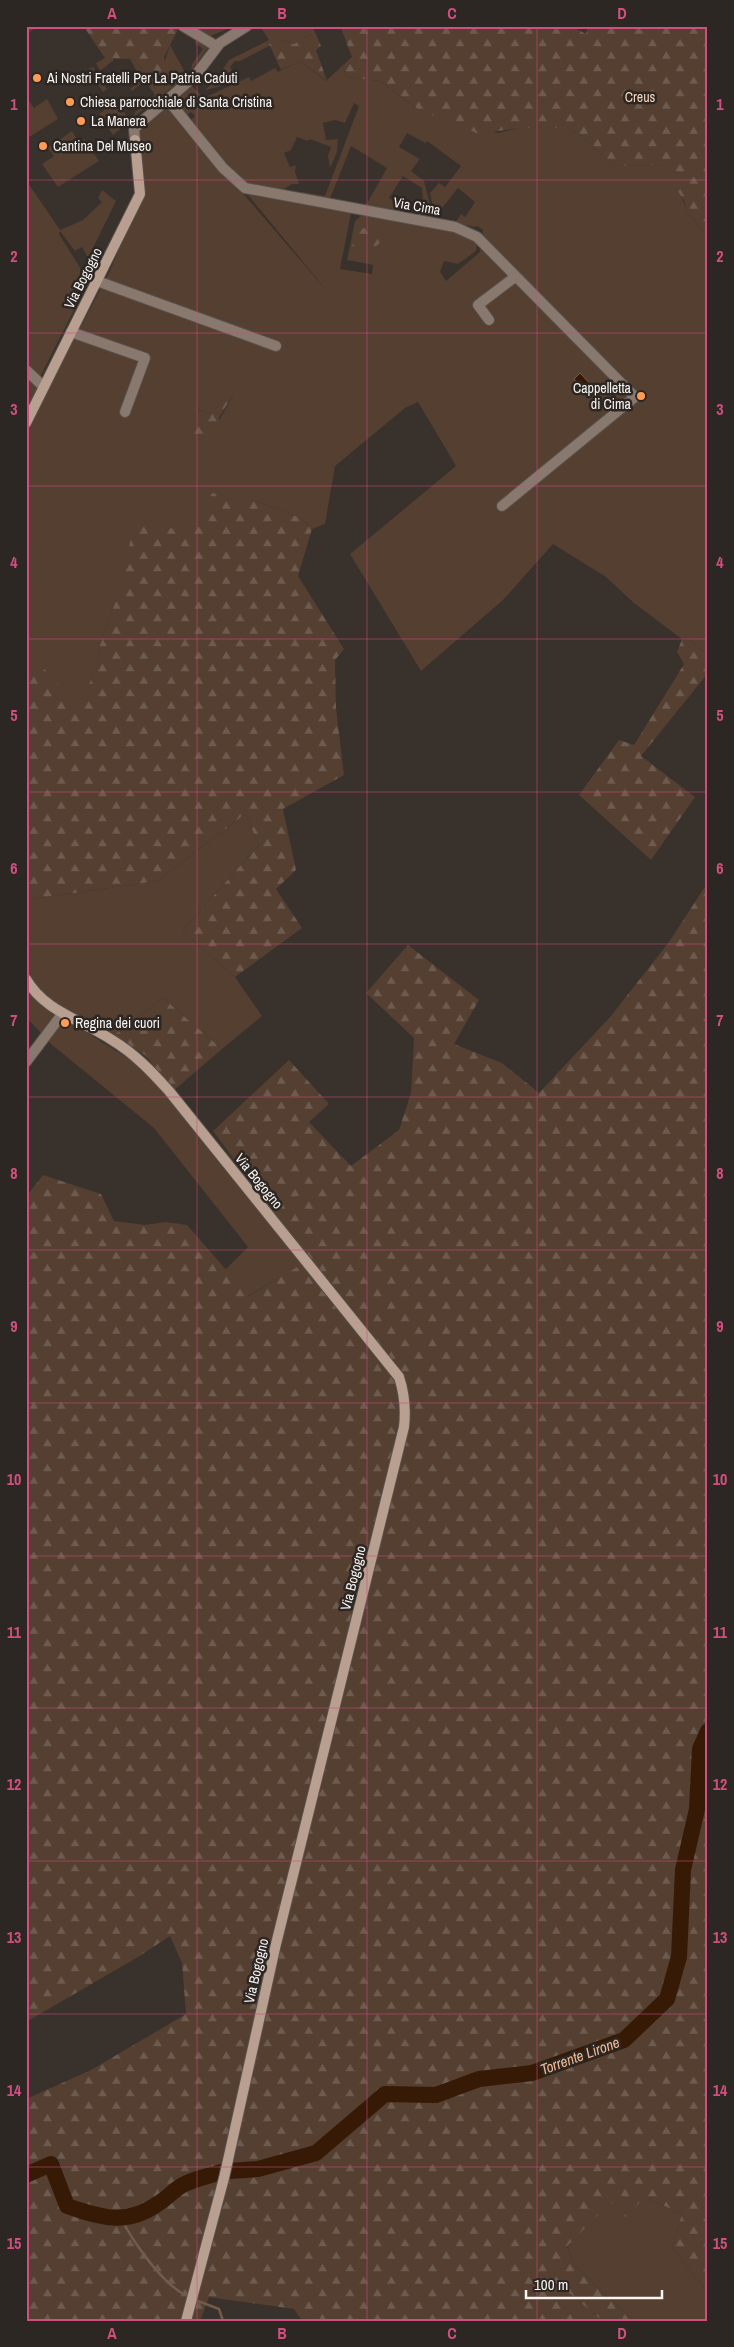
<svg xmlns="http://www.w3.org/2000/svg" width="734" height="2347" font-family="'Archivo Narrow',sans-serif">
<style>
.green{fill:#543f31;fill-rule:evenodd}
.forest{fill:url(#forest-firs)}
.water{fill:url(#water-ripples);stroke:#705b4c}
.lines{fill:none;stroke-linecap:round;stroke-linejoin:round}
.stream{stroke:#705b4c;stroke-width:2.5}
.river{stroke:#361a06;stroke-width:16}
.minor-casing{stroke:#57504c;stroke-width:12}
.tertiary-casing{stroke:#57504c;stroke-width:12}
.secondary-casing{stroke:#57504c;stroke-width:12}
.minor{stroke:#88786e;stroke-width:10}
.tertiary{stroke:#88786e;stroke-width:10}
.secondary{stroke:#b89f8f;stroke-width:10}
.grid{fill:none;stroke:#d04f80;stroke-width:1;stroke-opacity:0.55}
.poi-dot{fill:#fe9c57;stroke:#2d2723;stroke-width:2}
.labels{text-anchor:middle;stroke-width:5;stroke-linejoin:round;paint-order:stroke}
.poi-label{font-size:14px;fill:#f8f4f1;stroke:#2d2723;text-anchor:start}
.park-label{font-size:14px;fill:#f9d5be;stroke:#2d2723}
.street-label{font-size:14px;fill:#f8f4f1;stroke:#2d2723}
.water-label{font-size:15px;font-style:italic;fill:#f2b892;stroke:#2d2723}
.neatline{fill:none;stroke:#d04f80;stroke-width:2}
.grid-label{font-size:16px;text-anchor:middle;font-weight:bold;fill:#d04f80}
</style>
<defs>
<pattern id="forest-firs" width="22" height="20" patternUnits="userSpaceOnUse" patternTransform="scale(1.25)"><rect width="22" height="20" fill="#543f31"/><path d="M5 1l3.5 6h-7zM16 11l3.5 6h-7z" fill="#6d5b4f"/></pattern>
<pattern id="water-ripples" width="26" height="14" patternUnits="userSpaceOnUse" patternTransform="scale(1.25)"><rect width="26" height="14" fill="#361a06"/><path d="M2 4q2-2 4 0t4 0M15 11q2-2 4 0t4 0" fill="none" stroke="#543c2b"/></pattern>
</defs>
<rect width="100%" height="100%" fill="#38312c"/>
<g class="green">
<path d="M190 26H234L211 36Z"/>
<path d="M260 26H312L315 32 294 44 281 40 240 61H235L230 67 236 78 218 87 205 90 218 77 229 60 269 40Z"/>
<path d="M196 40 208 48 191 71 192 64 203 49 195 43Z"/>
<path d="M170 45 187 76 134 117 135 112 155 95 145 81 132 91 130 89 141 79 130 59H134L156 89Z"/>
<path d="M105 58H113L114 60 100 71 96 63Z"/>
<path d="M300 61 326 81 343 65 346 77 380 81 419 110 498 133 519 128H566L582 136 613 166 662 165 683 177 679 191 686 208V212L693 218 708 238V656L690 640 682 639 634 603 606 577 553 544 503 600 421 671 350 554 456 466 418 402 405 408 335 466 325 524 312 529 301 518 250 499 194 533 117 597 100 645 97 667 79 707 35 660 26 666V431L109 273 145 188 139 131 168 106 326 290 244 190 351 213 340 269 372 274 373 265 347 260 355 221 362 215 467 234 477 243 476 251 458 264 444 261 440 272 446 281 480 252 483 230 477 226 475 227 455 223 461 214 465 217 475 202 458 188 439 212H434L430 193 439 183 445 187 461 166 427 141 425 143 407 133 399 147 420 159 411 171 424 181 430 204 424 217H416L423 200 422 188 403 176 389 198 409 210 408 215 365 207 387 168 351 146 329 201 301 196 302 192 325 196 359 106 354 103 345 123 335 120 323 123 326 140 338 139 337 152 330 168 328 156 331 147 310 139 308 141 297 137 291 150 284 153 290 167 296 165 295 172 299 184H292L284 189 283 193 247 184 231 171 190 121 195 116 191 112 186 116 177 100 191 85 204 98 249 77 251 81 275 68 278 72ZM234 393 220 419 191 407 209 413Z"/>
<path d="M93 67 107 89 103 92 88 69Z"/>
<path d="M26 97 34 108 47 99 58 119 26 139Z"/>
<path d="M115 102 131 120 113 135 99 114Z"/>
<path d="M72 131 79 143 84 139 99 161 58 187 42 164 54 156 48 148Z"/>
<path d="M26 180 60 230 83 220 102 202 98 198 102 190 116 201 88 258 82 247 75 251 60 231 59 234 84 274 91 276 39 379 26 367Z"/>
<path d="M26 374 38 386 26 410Z"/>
<path d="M245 814 259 845 182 931 235 977 262 1016 222 1049 163 998 114 1035C90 1023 34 998 26 970 23 957 26 916 26 900L157 881Z"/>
<path d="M26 988 45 1007 131 1060 161 1090 304 1264 248 1296 225 1270 248 1247 154 1128 51 1044 26 1017Z"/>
<path d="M645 2197 682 2214 672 2247 708 2293V2321H634L575 2266 567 2245 611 2202Z"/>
<path d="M563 2288 603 2321H577L553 2296Z"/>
</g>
<g class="forest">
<path d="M26 26H174L178 29 164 57 170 80 156 89 134 59 105 58 84 27 33 29 26 35Z"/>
<path d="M340 26H571L586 34 588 26H708V238L693 218 686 212C687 203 680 192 673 187L682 177 662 165 613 166 582 136 566 128H519L479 134 419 110 380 81 346 77 343 65 352 57Z"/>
<path d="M315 32 321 46 316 50 327 81 300 61 281 70 269 44 281 40 294 44Z"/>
<path d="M360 228 382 230V241L375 247 362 245 361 254 350 251Z"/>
<path d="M221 389 234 393 206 439 189 437 191 407 209 413Z"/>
<path d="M212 493 250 499 301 518 312 529 298 576 344 649 335 660 336 708 344 775 283 809 296 870 276 889 302 928 235 977 182 931 259 845 245 814 157 881 26 900V666L35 659 79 706 97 667 100 645 117 597 135 521 194 533Z"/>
<path d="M682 639 690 640 708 656V673L641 756 695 797 651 860 579 795 619 740 634 745 684 664 677 652Z"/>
<path d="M708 882V2293L672 2247 682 2214 645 2197 626 2217 611 2202 567 2246 575 2266 634 2321H603L563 2288 554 2296 577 2321H302L294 2309 209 2297 200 2321H26V2099L91 2070 186 2014 182 1963 170 1936 138 1957 26 2022V1197L43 1175 101 1194 114 1221 145 1225 166 1222 187 1225 249 1296 309 1260 213 1131 289 1060 329 1104 309 1122 351 1166 399 1130 411 1093 414 1038 366 993 408 945 479 1000 454 1044 502 1063 539 1093 611 1016 669 942Z"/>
<path d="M163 998 222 1049 173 1091 146 1056 114 1035Z"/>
</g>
<path class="water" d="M580 373 592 386 585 392 574 379Z"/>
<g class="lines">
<g class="stream">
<path d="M121 2218C133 2242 161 2282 185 2295"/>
<path d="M198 2301 219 2309 223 2321"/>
</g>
<g class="river">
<path d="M230 2171 258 2169 316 2153 385 2094 436 2095 479 2079 532 2073 624 2040 667 1999 679 1957 683 1870 697 1809 700 1749 708 1731"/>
<path d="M26 2175 51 2164 67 2206C102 2218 127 2226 159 2203 167 2198 173 2191 181 2186 192 2179 209 2176 221 2172"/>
</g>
<g class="minor-casing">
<g id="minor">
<path d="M183 26 216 46"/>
<path d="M168 100 223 168 245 188 455 227 477 237 635 397 502 506"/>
<path d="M97 281 276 346"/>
<path d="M489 320 478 305 515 277"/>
<path d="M71 332 145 358 125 412"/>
<path d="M26 370 44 387"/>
<path d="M26 1062 63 1013"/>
</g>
</g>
<g class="tertiary-casing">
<path id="tertiary" d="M135 140 134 129 139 124 195 76 220 43 247 26"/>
</g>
<g class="secondary-casing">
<g id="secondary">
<path d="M26 423 140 194 135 140"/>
<path d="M26 979C45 1012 82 1020 112 1040 135 1054 151 1071 169 1091L399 1377C405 1395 406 1409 404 1427L276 1944 224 2178 186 2321"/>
</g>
</g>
<use href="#minor" class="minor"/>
<use href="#tertiary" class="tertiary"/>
<use href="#secondary" class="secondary"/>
</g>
<path class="grid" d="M197 26V2321M367 26V2321M537 26V2321M26 180H708M26 333H708M26 486H708M26 639H708M26 792H708M26 944H708M26 1097H708M26 1250H708M26 1403H708M26 1556H708M26 1708H708M26 1861H708M26 2014H708M26 2167H708"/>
<g class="poi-dot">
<circle cx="37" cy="78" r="5"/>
<circle cx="70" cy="102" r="5"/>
<circle cx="81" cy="121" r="5"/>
<circle cx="43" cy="146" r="5"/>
<circle cx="641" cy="396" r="5"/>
<circle cx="65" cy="1023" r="5"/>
</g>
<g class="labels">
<g class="poi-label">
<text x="47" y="83">Ai Nostri Fratelli Per La Patria Caduti</text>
<text x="80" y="107">Chiesa parrocchiale di Santa Cristina</text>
<text x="91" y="126">La Manera</text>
<text x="53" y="151">Cantina Del Museo</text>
<text x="631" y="393" text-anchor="end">Cappelletta<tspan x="631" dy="16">di Cima</tspan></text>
<text x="75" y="1028">Regina dei cuori</text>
</g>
<g class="park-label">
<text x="640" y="102">Creus</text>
</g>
<g class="street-label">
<text transform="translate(417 206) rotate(10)" y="5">Via Cima</text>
<text transform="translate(83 278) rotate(-63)" y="5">Via Bogogno</text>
<text transform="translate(259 1181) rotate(51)" y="5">Via Bogogno</text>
<text transform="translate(353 1578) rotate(-76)" y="5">Via Bogogno</text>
<text transform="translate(256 1971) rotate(-77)" y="5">Via Bogogno</text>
</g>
<g class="water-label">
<text transform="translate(580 2056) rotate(-20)" y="5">Torrente Lirone</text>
</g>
</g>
<rect width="734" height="2347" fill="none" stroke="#2d2723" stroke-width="55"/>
<path d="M526 2290v8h136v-8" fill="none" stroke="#f8f4f1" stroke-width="2.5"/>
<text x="534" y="2290" font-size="15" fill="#f8f4f1" stroke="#2d2723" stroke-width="4" paint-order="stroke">100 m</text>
<rect x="28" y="28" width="678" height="2292" class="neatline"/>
<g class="grid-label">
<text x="112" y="19">A</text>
<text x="282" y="19">B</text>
<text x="452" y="19">C</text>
<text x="622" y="19">D</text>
<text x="14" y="110">1</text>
<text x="720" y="110">1</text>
<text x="14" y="262">2</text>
<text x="720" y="262">2</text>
<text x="14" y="415">3</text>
<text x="720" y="415">3</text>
<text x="14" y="568">4</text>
<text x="720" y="568">4</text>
<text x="14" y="721">5</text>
<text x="720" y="721">5</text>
<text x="14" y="874">6</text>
<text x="720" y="874">6</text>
<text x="14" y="1026">7</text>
<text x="720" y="1026">7</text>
<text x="14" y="1179">8</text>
<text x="720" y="1179">8</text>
<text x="14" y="1332">9</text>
<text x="720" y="1332">9</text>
<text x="14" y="1485">10</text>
<text x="720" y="1485">10</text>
<text x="14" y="1638">11</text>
<text x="720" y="1638">11</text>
<text x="14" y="1790">12</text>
<text x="720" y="1790">12</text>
<text x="14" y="1943">13</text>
<text x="720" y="1943">13</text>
<text x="14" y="2096">14</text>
<text x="720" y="2096">14</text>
<text x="14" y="2249">15</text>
<text x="720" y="2249">15</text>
<text x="112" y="2339">A</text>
<text x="282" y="2339">B</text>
<text x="452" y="2339">C</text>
<text x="622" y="2339">D</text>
</g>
</svg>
